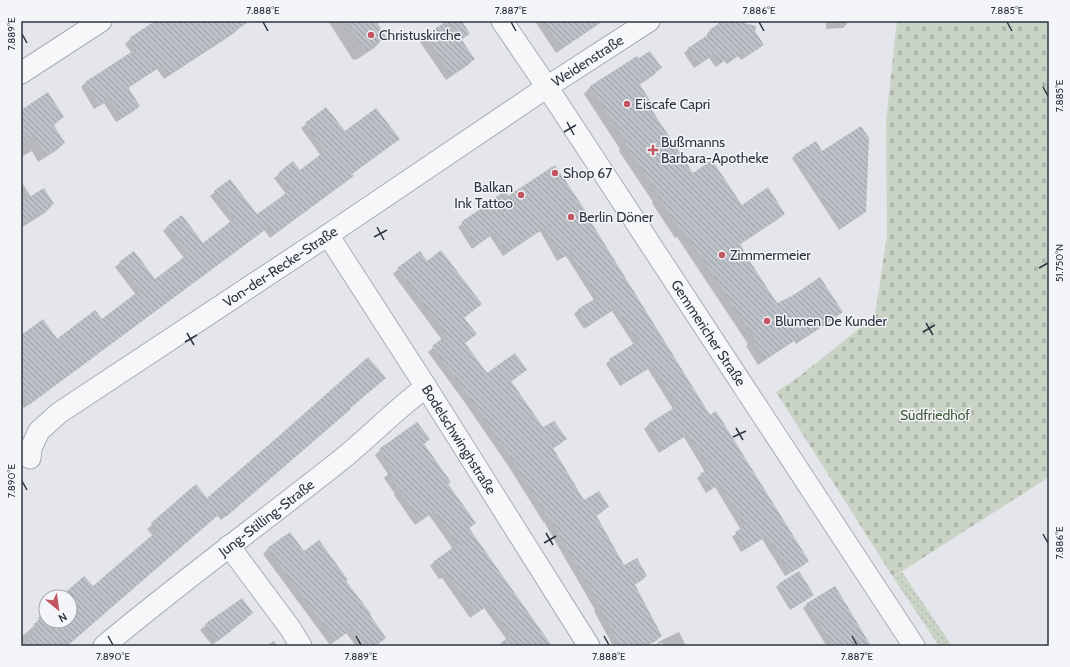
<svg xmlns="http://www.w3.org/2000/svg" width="1070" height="667" font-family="Cabin,sans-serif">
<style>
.grass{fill:url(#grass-dots)}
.cemetery{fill:url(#cemetery-stones)}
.shadow{fill:#0003}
.building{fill:url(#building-back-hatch)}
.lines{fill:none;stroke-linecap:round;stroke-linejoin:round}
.street-casing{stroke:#a9adb5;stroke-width:23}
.street{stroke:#f6f7f9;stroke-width:21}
.ticks{fill:none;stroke:#2d3441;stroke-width:1.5}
.poi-dot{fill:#c35663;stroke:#f4f5f8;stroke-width:1.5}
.labels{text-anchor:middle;stroke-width:3;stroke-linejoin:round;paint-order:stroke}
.poi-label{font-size:14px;fill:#2d3441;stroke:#f4f5f8;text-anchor:start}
.street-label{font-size:14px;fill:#2d3441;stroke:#f4f5f8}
.park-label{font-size:14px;fill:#415c3c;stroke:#f4f5f8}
.neatline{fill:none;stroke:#2d3441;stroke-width:1.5}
.ticks-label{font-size:10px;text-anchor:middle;fill:#2d3441}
</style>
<defs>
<pattern id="grass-dots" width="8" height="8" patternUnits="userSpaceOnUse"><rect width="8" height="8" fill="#c9d4c6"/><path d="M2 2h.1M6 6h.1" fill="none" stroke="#adb7ab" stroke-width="1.8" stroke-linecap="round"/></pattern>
<pattern id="cemetery-stones" width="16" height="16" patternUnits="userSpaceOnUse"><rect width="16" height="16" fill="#c9d4c6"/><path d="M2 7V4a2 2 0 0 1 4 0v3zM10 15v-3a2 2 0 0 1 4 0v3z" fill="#adb7ab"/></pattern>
<pattern id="building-back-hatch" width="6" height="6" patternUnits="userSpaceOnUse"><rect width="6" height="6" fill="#bcc0c7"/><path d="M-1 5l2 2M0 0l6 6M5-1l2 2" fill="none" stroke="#999da3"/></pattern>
</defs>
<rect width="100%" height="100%" fill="#e4e6eb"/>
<path class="grass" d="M902 572 952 646H939L893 577Z"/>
<path class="cemetery" d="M897 21H1049V477L893 577 776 392 796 379 875 316 887 235 886 121Z"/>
<g class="shadow">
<path d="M157 21H233L238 29 233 34 164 79 157 69 128 88 139 106 134 111 116 122 104 103 94 109 81 87 85 83 132 53 125 44 130 39Z"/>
<path d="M328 21H376L385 37 374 48 356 60 355 59 353 60Z"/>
<path d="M455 21H461L469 34 461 40 474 59 468 65 446 80 420 42 426 36Z"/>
<path d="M535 21H603L556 53Z"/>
<path d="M724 21H742L754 32 762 45 758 49 741 60 738 56 727 64 724 61 716 67 709 58 694 68 684 53 688 49 708 36 707 34 711 29Z"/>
<path d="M826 21H847V24L843 28 826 29Z"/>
<path d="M637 57 660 68 654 75 639 85 647 105 693 174 742 206 784 214 777 220 739 245 746 257 777 305 842 312 835 318 796 344 794 341 758 365 746 346 748 344 677 237 675 238 652 203 653 202 619 151 620 149 584 94 590 87Z"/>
<path d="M326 108 351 174 348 180 270 238 264 230 24 408 21 404V337L57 340 101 321 136 295 115 267 120 263 134 252 155 280 184 258 163 231 168 226 202 244 231 223 210 196 215 192 257 216 286 194 274 178 279 174 300 171 321 156 301 128Z"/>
<path d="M21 111 63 117 53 126 64 143 57 150 38 162 32 151 21 157Z"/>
<path d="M795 156 865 211 839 230 792 158Z"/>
<path d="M21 181 31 197 53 204 46 212 21 228Z"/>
<path d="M508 198 587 217 709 416 808 561 804 565 785 576 762 539 741 552 732 537 741 530 715 487 706 493 697 478 705 472 684 437 659 453 644 429 648 425 673 409 648 369 620 386 606 364 610 360 634 345 612 311 584 329 574 314 578 310 594 300 566 256 557 261 540 231 503 256 490 236 472 249 458 227 479 210Z"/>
<path d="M398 269 464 318 476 334 464 344 487 374 525 370 511 382 543 429 565 439 560 444 552 449 584 501 607 507 602 512 596 516 624 566 646 576 641 581 634 585 661 636 656 641 646 646H613L594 611 595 610 544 522V523L507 464 463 400 428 352 442 340 393 274Z"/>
<path d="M385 378 221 520 217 515 67 646H21V637L40 621 38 618 46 611V621H70V597H62L93 588 153 536 147 529 196 486 207 499Z"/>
<path d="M417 423 423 445 450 482 447 485 475 523 468 529 551 646H499L507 640 484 608 470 618 442 578 439 579 430 566 435 561 453 549 429 515 415 525 394 495 395 494 384 478 388 474 375 455 380 450Z"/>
<path d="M268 549 345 582 385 638 376 646H356L346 633 330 645 263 554Z"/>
<path d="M779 585 811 597 790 610 776 587Z"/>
<path d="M834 588 870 646H825L826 645 803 608 807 604Z"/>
<path d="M252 613 246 619 212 645 200 630 206 625Z"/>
<path d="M679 632 686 646H663L662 643H660L661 646H655L660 641Z"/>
<path d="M274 641 277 646H266Z"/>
</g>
<g class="building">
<path d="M155 21H250L169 75 163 65 128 87 140 106 121 118 109 99 99 105 85 82 136 49 129 38Z"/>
<path d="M346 21H376L386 37 367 50 366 49 364 50Z"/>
<path d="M447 21H462L470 34 461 39 475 59 451 75 425 35Z"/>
<path d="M544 21H603L562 48Z"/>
<path d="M722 21H743L744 23 756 26 755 31 764 45 746 56 743 52 731 60 729 57 721 63 714 54 699 64 688 48 712 32 711 29Z"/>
<path d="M650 51 662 68 639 83 651 102 648 104 693 173 712 160 742 205 768 187 785 214 740 243 747 257 777 303 792 296 820 277 843 312 803 338 801 336 765 359 752 339 754 337 729 301 730 300 684 231 682 232 658 196 659 195 625 143 627 142 590 86 637 56 639 58Z"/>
<path d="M48 92 64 117 53 124 65 143 46 155 34 136 21 145V110Z"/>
<path d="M326 107 345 131 376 108 400 139 352 174 354 176 274 234 269 227 29 405 21 394V335L43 319 57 339 95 310 102 319 140 290 119 262 134 251 155 279 188 254 167 226 175 220 182 215 203 243 235 218 214 191 230 179 257 214 274 202 290 190 278 173 293 161 300 170 325 151 305 123Z"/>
<path d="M861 126 869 138 866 212 842 228 794 155 816 141 822 151Z"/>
<path d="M555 165 589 216 588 217 710 415 716 411 809 561 790 573 767 536 745 549 735 532 745 526 720 484 710 490 700 474 709 468 688 434 664 449 648 424 677 406 653 366 624 383 609 359 638 341 616 307 588 326 578 309 598 297 570 253 562 257 544 228 507 252 495 233 476 245 461 222 479 210 478 209 505 191 508 196Z"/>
<path d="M44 188 54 204 21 226V202Z"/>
<path d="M441 250 482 304 464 318 477 334 465 343 487 373 515 353 527 370 511 381 543 427 554 421 567 439 553 448 584 500 599 491 609 507 596 515 624 565 637 558 647 576 634 583 662 636 643 646H620L599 605H600L550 518 549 519 512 459 468 395 432 346 447 335 397 268 420 251 427 261Z"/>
<path d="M368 357 386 378 350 408 351 409 227 516 223 511 67 646H24L36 628 33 625 44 615 42 613 46 609V621H70V597H60L84 576 93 586 158 530 151 523 196 484 207 498 280 435Z"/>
<path d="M417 422 430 439 424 444 451 482 448 484 476 523 469 528 552 646H497L511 635 489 604 476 614 447 573 444 575 434 561 458 544 434 511 421 521 398 489H399L388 472 393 469 379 449Z"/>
<path d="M290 532 304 551 319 540 348 580 346 581 371 614 370 615 386 638 375 646H364L351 629 336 641 267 548Z"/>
<path d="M799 571 814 595 793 608 778 584Z"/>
<path d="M835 586 846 604 871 646H833L807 603Z"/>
<path d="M242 598 253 613 230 629 231 631 218 641 205 624Z"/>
</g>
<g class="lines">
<g class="street-casing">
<g id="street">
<path id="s1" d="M502 21 547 87 914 646"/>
<path d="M21 73 101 21"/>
<path id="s2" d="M328 235 426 387 589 646"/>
<path id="s3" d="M30 458 31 448 39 431 59 413 328 235 547 87 649 21"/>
<path d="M229 546 290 628 301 646"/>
<path id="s4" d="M104 646C178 584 256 527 332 467 365 442 393 411 426 387"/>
</g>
</g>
<use href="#street" class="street"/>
</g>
<path class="ticks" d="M263 22 268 31M511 22 516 31M759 22 764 31M1007 22 1012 31M22 34 27 43M1043 87 1048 96M567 122 574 135M564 132 576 125M377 227 384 240M374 237 387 230M1039 268 1048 263M926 323 933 335M923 332 935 325M187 333 194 345M185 342 197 335M736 428 743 440M733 437 746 431M22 481 27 490M546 533 553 545M1043 534 1048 543M544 543 556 536M108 636 113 645M356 636 361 645M604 636 609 645M852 636 857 645"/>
<g class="poi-dot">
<circle cx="371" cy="35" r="4"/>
<circle cx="627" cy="104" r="4"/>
<path d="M651 144h4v4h4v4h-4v4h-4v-4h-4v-4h4z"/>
<circle cx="555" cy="173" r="4"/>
<circle cx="521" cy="195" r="4"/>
<circle cx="571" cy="217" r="4"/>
<circle cx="722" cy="255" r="4"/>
<circle cx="767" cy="321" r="4"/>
</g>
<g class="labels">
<g class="poi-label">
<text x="379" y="40">Christuskirche</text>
<text x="635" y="109">Eiscafe Capri</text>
<text x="661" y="147">Bußmanns<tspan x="661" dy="16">Barbara-Apotheke</tspan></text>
<text x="563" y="178">Shop 67</text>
<text x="513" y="192" text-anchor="end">Balkan<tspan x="513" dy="16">Ink Tattoo</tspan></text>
<text x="579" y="222">Berlin Döner</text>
<text x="730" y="260">Zimmermeier</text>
<text x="775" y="326">Blumen De Kunder</text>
</g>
<g class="street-label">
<text dy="5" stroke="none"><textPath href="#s3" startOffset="691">Weidenstraße</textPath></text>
<text dy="5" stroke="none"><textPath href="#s3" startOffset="321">Von-der-Recke-Straße</textPath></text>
<text dy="5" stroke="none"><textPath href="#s1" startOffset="374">Gemmericher Straße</textPath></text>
<text dy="5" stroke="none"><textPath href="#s2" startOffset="243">Bodelschwinghstraße</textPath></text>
<text dy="5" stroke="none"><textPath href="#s4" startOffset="207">Jung-Stilling-Straße</textPath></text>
</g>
<g class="park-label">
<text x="935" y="420">Südfriedhof</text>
</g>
</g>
<rect width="1070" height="667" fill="none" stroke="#f4f5f8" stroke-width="44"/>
<g transform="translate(58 609) rotate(151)"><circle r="19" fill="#f4f5f8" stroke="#a4a8af"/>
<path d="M0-3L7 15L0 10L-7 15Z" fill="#c35663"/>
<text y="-6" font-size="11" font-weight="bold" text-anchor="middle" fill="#2d3441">N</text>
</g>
<rect x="22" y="22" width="1026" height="623" class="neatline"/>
<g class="ticks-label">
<text x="263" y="14">7.888°E</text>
<text x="511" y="14">7.887°E</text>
<text x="759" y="14">7.886°E</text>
<text x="1007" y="14">7.885°E</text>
<text transform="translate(11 34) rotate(-90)" y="4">7.889°E</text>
<text transform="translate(1059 96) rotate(-90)" y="4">7.885°E</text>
<text transform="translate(1059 263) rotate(-90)" y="4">51.750°N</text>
<text transform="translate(11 481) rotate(-90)" y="4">7.890°E</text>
<text transform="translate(1059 543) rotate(-90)" y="4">7.886°E</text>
<text x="113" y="660">7.890°E</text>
<text x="361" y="660">7.889°E</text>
<text x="609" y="660">7.888°E</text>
<text x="857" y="660">7.887°E</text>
</g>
</svg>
